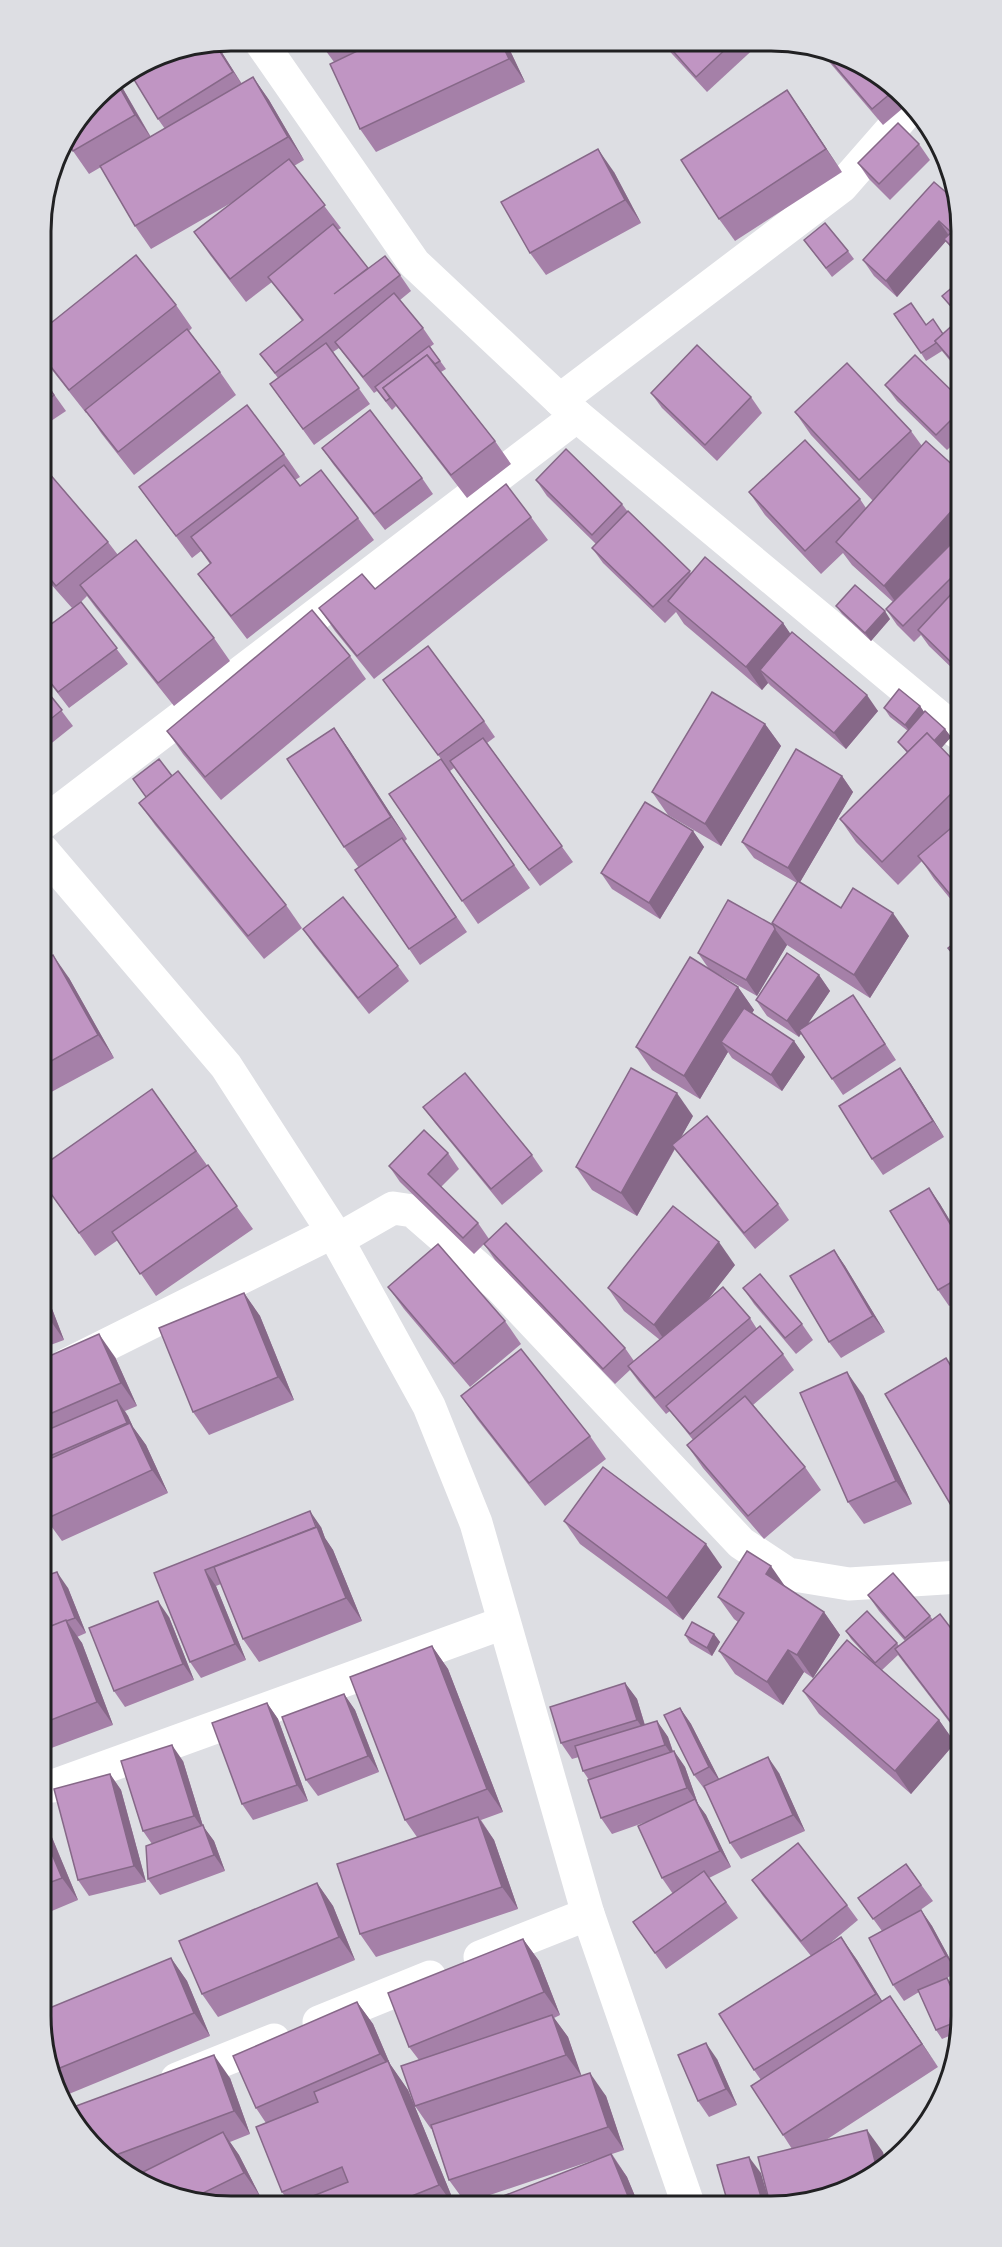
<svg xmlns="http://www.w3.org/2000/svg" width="1002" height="2247" font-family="Cabin,sans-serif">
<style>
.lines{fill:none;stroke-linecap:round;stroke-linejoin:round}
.minor{stroke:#fff;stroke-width:33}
.wall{fill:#a580a8}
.shaded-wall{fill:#866888}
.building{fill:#c095c3;stroke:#866888;stroke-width:1.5}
.rim{fill:none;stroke:#212123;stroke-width:3}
</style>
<rect width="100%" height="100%" fill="#dddee3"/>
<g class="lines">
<g class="minor">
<path d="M260 41 414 263 577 416 957 732"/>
<path d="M560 400 842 186 912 106"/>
<path d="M43 823 577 416"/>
<path d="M43 851 226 1066 333 1232 429 1406 476 1523 588 1914 687 2201"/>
<path d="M337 1240 393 1208 413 1211 499 1286 741 1543 788 1574 849 1584 960 1577"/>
<path d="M66 1365 333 1232"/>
<path d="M53 1786 503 1623"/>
<path d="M480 1957 588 1914"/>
<path d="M319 2022 430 1977"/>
<path d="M177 2079 274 2040"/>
</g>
</g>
<g class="wall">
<path d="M321 41 506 42 525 82 376 152 360 129 334 62 323 47Z"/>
<path d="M216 43 242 84 253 77 269 100 304 160 294 166 341 228 338 230 368 269 400 275 411 291 400 300 423 328 434 344 430 347 446 369 441 372 495 441 511 464 467 498 396 406 392 410 377 391 374 393 339 348 333 352 370 404 314 445 270 384 278 378 260 354 302 321 272 282 246 302 210 255 194 232 238 199 151 249 135 226 101 167 89 174 73 151 105 88 118 80 151 137 165 129 158 119V55Z"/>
<path d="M662 43 759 44 707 92Z"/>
<path d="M819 50 897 88 909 103 883 125Z"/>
<path d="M787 90 842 172 735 241 719 219Z"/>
<path d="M919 144 930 160 890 200 869 179 858 163Z"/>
<path d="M614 172 641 223 546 275 530 253Z"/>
<path d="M955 200V254L946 241 897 297 874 276 863 260Z"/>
<path d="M804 240 848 251 854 259 832 277Z"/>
<path d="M176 305 192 328 189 331 220 372 236 395 134 475 101 433 87 412 86 413 41 356V331Z"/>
<path d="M955 323 956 368 942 351 926 361 921 353Z"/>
<path d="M41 376 66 411 42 427Z"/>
<path d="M885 385 956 395V442L947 450 897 401Z"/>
<path d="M651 393 751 397 762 413 717 461 662 408Z"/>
<path d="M795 412 911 431 922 446 956 468 957 673 929 646 921 635 914 642 897 625 886 609 893 602 852 565 843 553 821 574 765 515 749 492 860 499 866 508 873 501 811 435Z"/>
<path d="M322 448 422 478 433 494 385 530 333 464Z"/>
<path d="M284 454 300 477 295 480 300 486 358 518 374 540 247 639 214 596 198 574 210 564 201 551 192 558 139 487Z"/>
<path d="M42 465 108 542 118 555 214 638 230 661 174 706 96 608 87 596 81 602 128 664 69 708 42 673V631L72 608 42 574Z"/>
<path d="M536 480 622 504 628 512 691 573 783 623 790 634 878 711 846 749 771 686 768 683 762 690 684 624 676 612 665 623 603 563 592 548 596 544 547 496Z"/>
<path d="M531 517 548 540 374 679 335 631 319 608 375 589Z"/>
<path d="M836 606 890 619 871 641 842 614Z"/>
<path d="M350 656 366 679 221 800 183 754 167 731Z"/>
<path d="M383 680 484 721 495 737 487 743 573 862 540 886 454 768 450 771 530 888 478 924 389 794 441 759Z"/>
<path d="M42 685 73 726 43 750Z"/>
<path d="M920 706 924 712 945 729 951 737 941 748 957 764V907L934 879 922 861 898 885 856 842 840 819 907 753 898 742 908 731 890 717 884 708Z"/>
<path d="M765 724 781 746 721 846 668 815 652 792Z"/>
<path d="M334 728 350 751 407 839 405 841 467 932 420 965 355 870 359 868 344 847Z"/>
<path d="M842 776 853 792 800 882 841 908 909 936 870 998 787 945 757 996 709 969 698 953 773 925 772 923 797 883 754 858 742 842Z"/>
<path d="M139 803 286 905 302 928 264 959 155 825Z"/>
<path d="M693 831 704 847 660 919 612 889 601 873Z"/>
<path d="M303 929 398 966 409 981 369 1014 314 945Z"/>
<path d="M43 961 69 978 114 1058 44 1096Z"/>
<path d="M819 975 830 991 807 1025 864 1011 896 1060 843 1095 801 1033 799 1037 767 1016 756 1000Z"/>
<path d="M738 987 754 1010 752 1013 794 1041 805 1057 782 1091 732 1058 728 1052 700 1099 652 1070 636 1047Z"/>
<path d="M900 1068 911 1084 944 1137 883 1175 872 1159Z"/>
<path d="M152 1089 253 1229 156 1296 118 1240 95 1256 44 1184Z"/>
<path d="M423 1107 532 1155 543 1171 502 1205 435 1123Z"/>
<path d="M693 1116 681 1137 778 1204 789 1220 755 1249 683 1160 675 1149 637 1216 592 1190 576 1167Z"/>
<path d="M448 1153 459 1169 441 1187 478 1223 489 1239 474 1254 400 1182 389 1166Z"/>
<path d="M929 1188 940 1204 958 1234 959 1301 949 1306 938 1290Z"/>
<path d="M484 1244 625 1348 634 1361 660 1340 624 1311 608 1288 735 1265 707 1300 750 1318 757 1329 783 1354 794 1370 753 1405 805 1467 821 1490 764 1539 703 1468 687 1445 693 1440 670 1411 666 1414 639 1382 630 1370 615 1384 495 1260Z"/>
<path d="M834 1250 845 1266 885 1332 841 1358 829 1342Z"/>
<path d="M388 1287 505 1321 521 1344 470 1387 404 1309Z"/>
<path d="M743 1288 802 1324 813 1340 796 1354 754 1304Z"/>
<path d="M244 1293 260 1316 294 1400 209 1435 193 1412Z"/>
<path d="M45 1294 49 1301 64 1340 45 1347Z"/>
<path d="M115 1357 137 1406 125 1411 128 1416 133 1427 146 1445 168 1493 62 1541 46 1519 45 1358Z"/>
<path d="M863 1395 912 1504 864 1524 848 1502Z"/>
<path d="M461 1396 590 1436 606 1459 545 1506 477 1419Z"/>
<path d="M564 1521 722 1567 683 1620 580 1544Z"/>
<path d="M321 1527 325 1538 333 1550 362 1621 259 1662 243 1639 221 1584 216 1586 246 1660 201 1678 190 1662 154 1573Z"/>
<path d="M45 1576 68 1588 86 1633 77 1637 82 1643 113 1725 46 1750Z"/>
<path d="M786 1588 824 1612 840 1635 813 1678 804 1672 783 1705 735 1674 719 1651 738 1622 734 1619 718 1597Z"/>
<path d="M868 1595 930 1616 933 1620 960 1640V1736L911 1672 898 1655 882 1670 939 1720 955 1743 911 1794 819 1714 803 1691 872 1662 851 1639 846 1631 897 1643 899 1646 905 1641 879 1611Z"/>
<path d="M169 1617 194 1680 125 1707 114 1691Z"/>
<path d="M714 1634 720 1642 712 1656 690 1643 685 1635Z"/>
<path d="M432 1646 448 1669 503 1812 481 1820 494 1840 518 1909 376 1957 360 1934 417 1837 405 1820Z"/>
<path d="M625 1683 637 1699 645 1725 657 1721 668 1737 673 1751H674L685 1767 698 1804 706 1815 731 1867 709 1878 738 1918 666 1969 633 1922 673 1894 662 1878 646 1822 612 1834 601 1818 589 1780 583 1771 579 1757 572 1759 561 1743Z"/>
<path d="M344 1694 355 1710 379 1772 318 1796 306 1780Z"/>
<path d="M267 1703 278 1719 308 1801 253 1820 242 1804Z"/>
<path d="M680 1708 691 1724 719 1779 779 1773 805 1831 741 1859 730 1843 706 1790H705L694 1775Z"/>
<path d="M183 1761 203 1826 214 1841 225 1871 160 1895 148 1879 152 1844 143 1831Z"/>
<path d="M110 1774 121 1790 146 1882 89 1896 78 1880Z"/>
<path d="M46 1823 78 1900 47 1913Z"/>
<path d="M906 1864 933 1901 916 1913 921 1910 932 1926 957 1972 947 1978 953 1986 961 2005V2031L942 2039 936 2030 919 1992 904 2001 893 1985 882 1931 858 1898Z"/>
<path d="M752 1880 847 1905 858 1920 822 1950 841 1937 857 1960 882 2001 890 1996 938 2067 826 2140 883 2152 792 2149 783 2135 761 2080 754 2070 811 1956 763 1896Z"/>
<path d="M317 1883 333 1906 355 1960 218 2017 202 1994Z"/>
<path d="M523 1939 539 1961 560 2015 554 2018 568 2037 581 2076 606 2096 624 2150 612 2154 627 2177 637 2201 488 2202 606 2156 469 2202H465L449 2180 432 2129H431L415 2106 419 2060 409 2047Z"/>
<path d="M171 1958 187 1981 210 2036 64 2096 56 2085 47 2066Z"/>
<path d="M357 2002 373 2024 390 2064 408 2090 454 2202H289L282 2192 266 2123 256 2108Z"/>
<path d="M717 2059 737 2105 709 2117 698 2101Z"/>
<path d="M230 2078 250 2134 230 2142 239 2155 260 2196 246 2203H194L105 2159Z"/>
</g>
<g class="shaded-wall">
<path d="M501 42H506L525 82 509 59Z"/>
<path d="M216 43 244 88 215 44Z"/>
<path d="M253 77 269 100 304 160 288 137Z"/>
<path d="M118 80 151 138 135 115 116 81Z"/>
<path d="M787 90 803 113 842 172 826 149Z"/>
<path d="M598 149 614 172 641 223 625 200Z"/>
<path d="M939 221 950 237 944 239 946 241 897 297 886 281Z"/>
<path d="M956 506V546L900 608 884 586Z"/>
<path d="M885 611 890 619 871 641 865 633Z"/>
<path d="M783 623 799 646 760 670 768 683 762 690 746 667Z"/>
<path d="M867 695 878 711 846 749 834 733Z"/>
<path d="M920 706 926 715 911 733 905 725Z"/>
<path d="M765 724 781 746 721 846 705 824Z"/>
<path d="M334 728 350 751 407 839 391 817Z"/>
<path d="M945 729 951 737 924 768 918 760Z"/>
<path d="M842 776 853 792 799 884 788 868Z"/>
<path d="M693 831 704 847 660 919 649 903Z"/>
<path d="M893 913 909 936 870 998 854 975Z"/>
<path d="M775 929 787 945 757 996 746 980Z"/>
<path d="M53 955 69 978 114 1058 98 1035Z"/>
<path d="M819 975 830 991 799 1037 787 1021Z"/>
<path d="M738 987 754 1010 730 1048 721 1042 728 1052 700 1099 684 1076Z"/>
<path d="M794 1041 805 1057 782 1091 771 1075Z"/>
<path d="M900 1068 911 1084 944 1137 933 1121Z"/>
<path d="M677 1093 693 1116 637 1216 621 1193Z"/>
<path d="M929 1188 940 1204 958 1234V1237Z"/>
<path d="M719 1242 735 1265 670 1348 654 1325Z"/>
<path d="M834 1250 845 1266 885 1332 873 1316Z"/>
<path d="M244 1293 260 1316 294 1400 278 1377Z"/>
<path d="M45 1294 49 1301 64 1340 48 1317 45 1307Z"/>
<path d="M99 1334 115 1357 137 1406 121 1383Z"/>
<path d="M847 1372 863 1395 912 1504 896 1481Z"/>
<path d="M117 1400 128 1416 133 1427 146 1445 168 1493 152 1470 127 1423Z"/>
<path d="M310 1511 321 1527 325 1538 333 1550 362 1621 346 1598Z"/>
<path d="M706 1544 722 1567 683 1620 667 1598Z"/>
<path d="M771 1566 787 1589 766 1574Z"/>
<path d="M205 1570 216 1586 246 1660 235 1644Z"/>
<path d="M57 1572 68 1588 86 1633 75 1618Z"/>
<path d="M158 1601 169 1617 194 1680 183 1664Z"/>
<path d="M824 1612 840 1635 813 1678 797 1655Z"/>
<path d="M66 1620 82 1643 113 1725 97 1702Z"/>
<path d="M714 1634 720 1642 712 1656 707 1648Z"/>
<path d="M432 1646 448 1669 503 1812 487 1789Z"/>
<path d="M788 1650 804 1672 783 1705 767 1682Z"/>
<path d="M625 1683 637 1699 648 1736 637 1720Z"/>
<path d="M344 1694 355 1710 379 1772 368 1756Z"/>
<path d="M267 1703 278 1719 308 1801 297 1785Z"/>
<path d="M680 1708 691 1724 721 1783 709 1767Z"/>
<path d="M939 1720 955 1743 911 1794 895 1771Z"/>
<path d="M657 1721 668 1737 676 1761 665 1745Z"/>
<path d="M172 1745 183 1761 203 1826 214 1841 225 1871 214 1855 205 1832 194 1816Z"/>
<path d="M674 1751 685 1767 698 1804 706 1815 731 1867 720 1851 695 1800 687 1788Z"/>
<path d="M768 1757 779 1773 805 1831 793 1815Z"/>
<path d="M110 1774 121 1790 146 1882 134 1866Z"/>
<path d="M478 1817 494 1840 518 1909 502 1887Z"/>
<path d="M46 1823 78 1900 62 1878 46 1840Z"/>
<path d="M317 1883 333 1906 355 1960 339 1937Z"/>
<path d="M921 1910 932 1926 957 1972 946 1956Z"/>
<path d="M841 1937 857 1960 892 2017 876 1994Z"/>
<path d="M523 1939 539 1961 560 2015 544 1992Z"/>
<path d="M171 1958 187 1981 210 2036 194 2013Z"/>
<path d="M947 1978 953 1986 961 2005V2010Z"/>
<path d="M890 1996 906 2019 938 2067 922 2044Z"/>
<path d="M357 2002 373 2024 390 2064 408 2090 454 2202H451L439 2185 393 2073 380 2054Z"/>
<path d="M552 2015 568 2037 582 2077 566 2055Z"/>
<path d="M706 2043 717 2059 737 2105 726 2089Z"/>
<path d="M214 2055 230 2078 250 2134 234 2111Z"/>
<path d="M590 2073 606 2096 624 2150 608 2127Z"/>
<path d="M867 2130 883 2152 887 2166 878 2173Z"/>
<path d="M223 2132 239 2155 260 2196 244 2173Z"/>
<path d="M611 2154 627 2177 637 2201H630Z"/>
<path d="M749 2157 761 2173 769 2200H762Z"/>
</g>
<g class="building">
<path d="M321 41H336L323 47Z"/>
<path d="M378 41 501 42 509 59 360 129 330 64Z"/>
<path d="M666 43 731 44 696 77Z"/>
<path d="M215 44 233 72 158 119 130 73 158 55Z"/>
<path d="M823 52 897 88 872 109Z"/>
<path d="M253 77 288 137 135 226 100 166Z"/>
<path d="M116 81 135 115 73 151 66 139 105 88Z"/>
<path d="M787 90 826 149 719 219 681 160Z"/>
<path d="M898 123 919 144 879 184 858 163Z"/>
<path d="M598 149 625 200 530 253 501 202Z"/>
<path d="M289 159 325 205 230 279 194 232Z"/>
<path d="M934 182 955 200V229L951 232 939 221 886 281 863 260Z"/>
<path d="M825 223 848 251 826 268 804 240Z"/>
<path d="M333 224 368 268 334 294 385 256 400 275 275 373 260 354 303 320 268 277Z"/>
<path d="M955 229V250L944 239Z"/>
<path d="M136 255 176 305 69 390 41 354V331Z"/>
<path d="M955 285V311L942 296Z"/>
<path d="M394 293 423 328 363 377 335 342Z"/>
<path d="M911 303 926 325 933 319 943 334 935 341 936 343 921 353 894 314Z"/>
<path d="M955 323 956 362 954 363 935 341Z"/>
<path d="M187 329 220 372 118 452 85 410Z"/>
<path d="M326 343 359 388 303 429 270 384Z"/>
<path d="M697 345 751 397 705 445 651 393Z"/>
<path d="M429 346 440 361 435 364 427 355 383 388 390 398 386 401 375 387Z"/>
<path d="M427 355 495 441 451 475 383 388Z"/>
<path d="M915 355 956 395V415L936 435 885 385Z"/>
<path d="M847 363 911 431 859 480 795 412Z"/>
<path d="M41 376 54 395 42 404Z"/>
<path d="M247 405 284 454 176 536 139 487Z"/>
<path d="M370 410 422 478 374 514 322 448Z"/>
<path d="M805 440 860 499 805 551 749 492Z"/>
<path d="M926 441 956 468V506L884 586 836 542Z"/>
<path d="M566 449 622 504 592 535 536 480Z"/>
<path d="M42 465 108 542 56 586 42 569Z"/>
<path d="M284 465 300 486 321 470 358 518 231 616 198 574 211 563 191 537Z"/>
<path d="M506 484 531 517 357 656 319 608 362 574 375 589Z"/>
<path d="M628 511 690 571 653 607 592 548Z"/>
<path d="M956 539V573L903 626 886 609Z"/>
<path d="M136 540 214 638 158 683 80 585Z"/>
<path d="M705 557 783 623 746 667 668 601Z"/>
<path d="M855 585 885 611 865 633 836 606Z"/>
<path d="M956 589 957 663 954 665 918 630Z"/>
<path d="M81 602 117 648 58 692 42 672V631Z"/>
<path d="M312 610 350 656 205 777 167 731Z"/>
<path d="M792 632 867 695 834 733 760 670Z"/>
<path d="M428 646 484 721 438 755 383 680Z"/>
<path d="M42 685 62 710 43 725Z"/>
<path d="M899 689 920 706 905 725 884 708Z"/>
<path d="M712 692 765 724 705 824 652 792Z"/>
<path d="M925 711 945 729 934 741 927 733 908 752 898 742Z"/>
<path d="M334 728 391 817 344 847 287 759Z"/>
<path d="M927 733 957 764V788L882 862 840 819Z"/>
<path d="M483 738 562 846 529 870 450 761Z"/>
<path d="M796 749 842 776 788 868 742 842Z"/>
<path d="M159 759 172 776 146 797 133 779Z"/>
<path d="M441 759 514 865 462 901 389 794Z"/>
<path d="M178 771 286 905 248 936 139 803Z"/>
<path d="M645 802 693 831 649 903 601 873Z"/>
<path d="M957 823V896L954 899 918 856Z"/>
<path d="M402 838 456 917 409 949 355 870Z"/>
<path d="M798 881 841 908 853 888 893 913 854 975 772 923Z"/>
<path d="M343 897 398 966 358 998 303 929Z"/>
<path d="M728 900 773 925 775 929 746 980 698 953Z"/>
<path d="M957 941 958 960 948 948Z"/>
<path d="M787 953 819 975 787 1021 756 1000Z"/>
<path d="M53 955 98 1035 44 1065 43 961Z"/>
<path d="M690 957 738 987 684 1076 636 1047Z"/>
<path d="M853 995 885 1044 832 1079 799 1030Z"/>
<path d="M744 1008 794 1041 771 1075 721 1042Z"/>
<path d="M631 1068 677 1093 621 1193 576 1167Z"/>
<path d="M900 1068 933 1121 872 1159 839 1106Z"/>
<path d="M465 1073 532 1155 491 1189 423 1107Z"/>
<path d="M152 1089 196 1151 79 1233 44 1184V1165Z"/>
<path d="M707 1116 778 1204 744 1233 672 1145Z"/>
<path d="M424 1130 448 1153 428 1174 478 1223 463 1238 389 1166Z"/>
<path d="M208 1165 237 1206 140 1274 112 1232Z"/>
<path d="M929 1188 958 1237 959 1278 938 1290 890 1211Z"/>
<path d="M673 1206 719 1242 654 1325 608 1288Z"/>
<path d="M506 1223 625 1348 603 1369 484 1244Z"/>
<path d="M438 1244 505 1321 454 1364 388 1287Z"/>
<path d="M834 1250 873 1316 829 1342 790 1276Z"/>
<path d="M760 1274 802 1324 785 1338 743 1288Z"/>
<path d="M723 1287 750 1318 655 1398 628 1366Z"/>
<path d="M244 1293 278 1377 193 1412 159 1328Z"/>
<path d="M45 1307 48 1317 45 1319Z"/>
<path d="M760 1326 783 1354 690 1434 666 1406Z"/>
<path d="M99 1334 121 1383 45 1416V1358Z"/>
<path d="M521 1349 590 1436 529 1483 461 1396Z"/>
<path d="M946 1358 959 1379V1516L958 1517 885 1394Z"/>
<path d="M847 1372 896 1481 848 1502 800 1393Z"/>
<path d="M745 1396 805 1467 748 1516 687 1445Z"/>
<path d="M117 1400 127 1423 45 1458V1431Z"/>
<path d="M130 1423 152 1470 46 1519 45 1516V1461Z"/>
<path d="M603 1467 706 1544 667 1598 564 1521Z"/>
<path d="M310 1511 316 1527 205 1570 235 1644 190 1662 154 1573Z"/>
<path d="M317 1527 346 1598 243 1639 214 1567Z"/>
<path d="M747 1551 771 1566 766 1574 824 1612 797 1655 788 1650 767 1682 719 1651 744 1613 718 1597Z"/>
<path d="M57 1572 75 1618 46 1628 45 1576Z"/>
<path d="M893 1573 930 1616 905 1638 868 1595Z"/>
<path d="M158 1601 183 1664 114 1691 89 1628Z"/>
<path d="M867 1611 897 1643 875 1663 846 1631Z"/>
<path d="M940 1614 960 1640V1734L895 1649Z"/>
<path d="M66 1620 97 1702 46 1722V1628Z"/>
<path d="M692 1622 714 1634 707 1648 685 1635Z"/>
<path d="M847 1640 939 1720 895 1771 803 1691Z"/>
<path d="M432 1646 487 1789 405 1820 350 1677Z"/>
<path d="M625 1683 637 1720 561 1743 550 1707Z"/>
<path d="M344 1694 368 1756 306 1780 282 1717Z"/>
<path d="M267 1703 297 1785 242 1804 212 1723Z"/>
<path d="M680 1708 709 1767 694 1775 664 1715Z"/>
<path d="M657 1721 665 1745 583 1771 575 1746Z"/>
<path d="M172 1745 194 1816 143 1831 121 1761Z"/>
<path d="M674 1751 687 1788 601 1818 588 1780Z"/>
<path d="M768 1757 793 1815 730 1843 704 1786Z"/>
<path d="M110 1774 134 1866 78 1880 54 1789Z"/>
<path d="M695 1799 720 1851 662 1878 638 1826Z"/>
<path d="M478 1817 502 1887 360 1934 337 1864Z"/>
<path d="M203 1825 214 1855 148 1879 146 1846Z"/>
<path d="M46 1840 62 1878 46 1884Z"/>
<path d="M798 1843 847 1905 801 1941 752 1880Z"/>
<path d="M906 1864 921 1885 873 1919 858 1898Z"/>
<path d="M704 1871 726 1902 655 1953 633 1922Z"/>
<path d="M317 1883 339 1937 202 1994 179 1941Z"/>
<path d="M921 1910 946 1956 893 1985 869 1938Z"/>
<path d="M841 1937 876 1994 754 2070 719 2014Z"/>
<path d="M523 1939 544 1992 409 2047 388 1993Z"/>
<path d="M171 1958 194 2013 50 2072 47 2066V2009Z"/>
<path d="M947 1978 961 2010V2020L936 2030 918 1990Z"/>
<path d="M890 1996 922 2044 783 2135 751 2086Z"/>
<path d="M357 2002 380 2054 256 2108 233 2056Z"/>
<path d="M552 2015 566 2055 415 2106 401 2066Z"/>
<path d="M706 2043 726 2089 698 2101 678 2055Z"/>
<path d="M214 2055 234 2111 105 2159 72 2122 68 2109Z"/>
<path d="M388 2061 439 2185 397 2202H298L348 2182 342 2167 282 2192 256 2127 318 2102 314 2092Z"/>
<path d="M590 2073 608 2127 449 2180 431 2125Z"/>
<path d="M867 2130 878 2173 877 2175 821 2200H769L758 2157Z"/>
<path d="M223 2132 244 2173 189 2200 137 2175Z"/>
<path d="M611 2154 630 2201 488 2202Z"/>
<path d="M749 2157 762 2200H727L717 2165Z"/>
</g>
<path d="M0 0H1002V2247H0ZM231 51H771A180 180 0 0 1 951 231V2016A180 180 0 0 1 771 2196H231A180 180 0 0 1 51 2016V231A180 180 0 0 1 231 51Z" fill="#dddee3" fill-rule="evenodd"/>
<path class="rim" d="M231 51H771A180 180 0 0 1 951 231V2016A180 180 0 0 1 771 2196H231A180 180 0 0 1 51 2016V231A180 180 0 0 1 231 51Z"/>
</svg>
